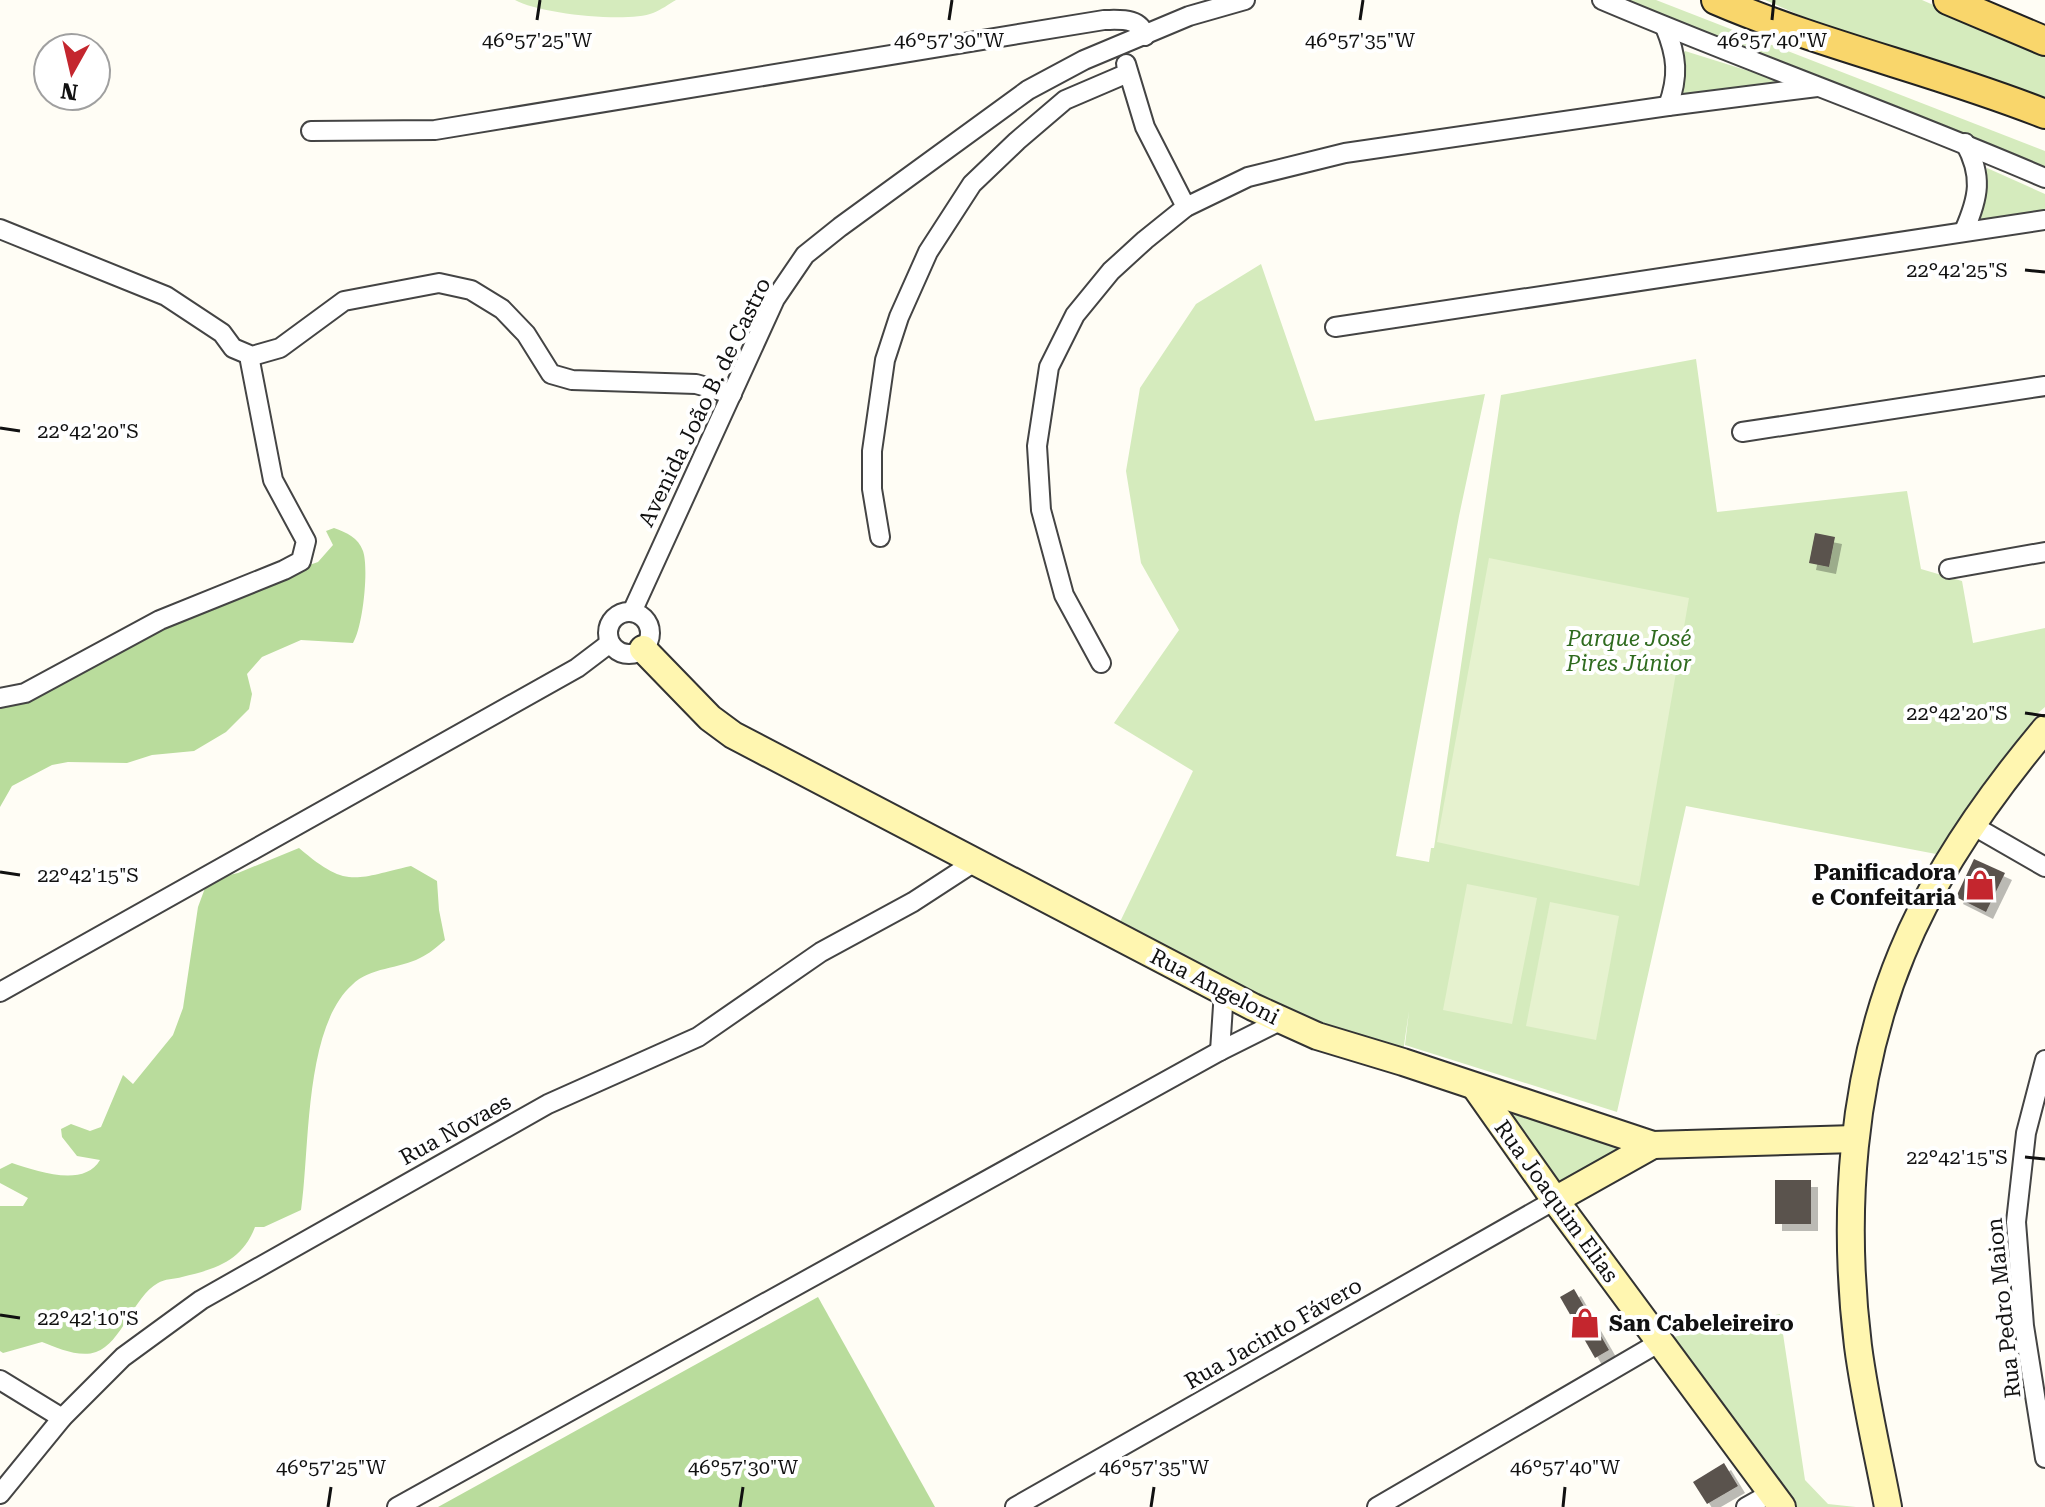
<svg xmlns="http://www.w3.org/2000/svg" width="2045" height="1507" font-family="'Roboto Serif',serif">
<style>
.green{fill:#d5ebbd}
.forest{fill:#b9dc9c}
.pitch{fill:#e6f2cf}
.building{fill:#5a524d;filter:url(#shadow)}
.lines{fill:none;stroke-linecap:round;stroke-linejoin:round}
.street-casing{stroke:#444;stroke-width:22}
.secondary-casing{stroke:#333;stroke-width:30}
.primary-casing{stroke:#222;stroke-width:32}
.street{stroke:#fff;stroke-width:18}
.secondary{stroke:#fff6b0;stroke-width:26}
.primary{stroke:#f9d66b;stroke-width:28}
.ticks{fill:none;stroke:#111;stroke-width:3}
.labels{text-anchor:middle;stroke-width:8;stroke-linejoin:round;paint-order:stroke}
.street-label{font-size:22px;fill:#111;stroke:#fff}
.park-label{font-size:22px;font-style:italic;fill:#2f6b1f;stroke:#fff}
.poi-label{font-size:22px;font-weight:bold;fill:#111;stroke:#fff;text-anchor:end}
.ticks-label{font-size:20px;text-anchor:middle;fill:#111;stroke:#fff;stroke-width:8;stroke-linejoin:round;paint-order:stroke}
</style>
<defs>
<filter id="shadow"><feDropShadow dx="7" dy="7" stdDeviation="0" flood-color="#0004"/></filter>
</defs>
<rect width="100%" height="100%" fill="#fffdf5"/>
<g class="green">
<path d="M515 0H676C669 4 661 10 653 13 628 23 539 14 515 0Z"/>
<path d="M1615 0H1656L2045 151V173Z"/>
<path d="M1765 0H1922L2045 54V104L1827 27Z"/>
<path d="M1685 51 1797 86 1677 98 1680 59Z"/>
<path d="M1987 168 2045 194V211L1972 224Z"/>
<path d="M1261 264 1315 421 1485 394 1459 516 1396 856 1429 862 1431 848H1434L1501 395 1696 359 1717 512 1907 491 1921 569 1962 581 1973 643 2045 628V707L2038 713 1936 854 1686 806 1617 1112 1405 1045 1409 1011 1403 1052 1322 1028 1218 973 1118 926 1193 771 1114 723 1179 630 1141 563 1126 471 1140 388 1196 304Z"/>
<path d="M1490 1097 1641 1147 1556 1193Z"/>
<path d="M1780 1314 1805 1480 1828 1504 1856 1507H1787L1664 1339Z"/>
</g>
<g class="forest">
<path d="M334 528C347 533 358 537 363 551 369 568 363 627 353 643L301 640 262 657 247 674 252 694 249 709 226 732 194 751 152 755 127 763 68 762 52 765 12 786 0 807V709L42 694 155 632 267 580 318 562 333 545 326 531Z"/>
<path d="M299 848C347 889 354 879 411 866L437 881 439 910 445 940C438 946 429 954 420 958 399 969 370 967 352 985 304 1028 310 1149 301 1210L264 1227H255C242 1261 216 1269 182 1277 175 1279 164 1279 158 1283 133 1297 122 1343 96 1352 80 1358 57 1348 42 1342L3 1353 0 1351V1206H23L28 1198 0 1183V1169L12 1163C37 1171 84 1188 100 1160L77 1156 62 1137 61 1129 71 1124 90 1131 101 1127 123 1075 133 1084 173 1035 183 1008 198 907 208 880 238 873Z"/>
<path d="M818 1297 935 1507H438Z"/>
</g>
<g class="pitch">
<path d="M1489 558 1689 598 1639 886 1437 842Z"/>
<path d="M1467 884 1537 898 1512 1024 1443 1010Z"/>
<path d="M1550 902 1619 916 1596 1040 1526 1026Z"/>
</g>
<g class="building">
<path d="M1815 533 1835 537 1829 567 1809 563Z"/>
<path d="M1974 859 2005 873 1986 912 1956 897Z"/>
<rect x="1775" y="1180" width="36" height="44"/>
<path d="M1574 1289 1609 1350 1595 1358 1560 1297Z"/>
<path d="M1724 1463 1738 1486 1707 1504 1693 1482Z"/>
</g>
<g class="lines">
<g class="street-casing">
<g id="street">
<path d="M1602 0C1748 62 1899 115 2045 178"/>
<path d="M1665 27C1677 56 1679 76 1668 106"/>
<path d="M1126 64 1145 127 1186 207"/>
<path d="M311 131 435 130 1104 20C1120 20 1140 17 1145 36"/>
<path d="M0 229 166 296 222 333 233 348 252 356 280 348 344 301 439 283 471 290 502 309 526 334 551 374 572 380 696 384 732 394"/>
<path d="M1964 231C1979 197 1983 176 1965 143"/>
<path d="M1335 327 2045 220"/>
<path d="M1742 432 2045 386"/>
<path d="M880 537 872 489V451L885 360 899 317 928 252 972 184 1017 141 1065 100 1128 73"/>
<path d="M1949 569 2045 552"/>
<path d="M632 612 775 299 805 255 840 227 1028 90 1084 60 1189 16 1245 0"/>
<circle cx="629" cy="633" r="21"/>
<path d="M1101 663 1064 595 1041 510 1037 446 1049 367 1075 315 1111 271 1145 240 1186 207 1248 177 1345 153 1668 106 1817 87"/>
<path d="M0 698 25 693 160 620 284 570 301 561 306 541 273 480 250 361 252 356"/>
<path d="M1972 825 2045 867"/>
<path d="M0 992 577 668 610 643"/>
<path d="M1220 1051 1224 991"/>
<path d="M2045 1060 2026 1133 2016 1222 2024 1326 2045 1458"/>
<path d="M0 1380 62 1418"/>
<path d="M0 1494 62 1418 123 1357 201 1300 548 1104 698 1037 821 952 913 902 976 861"/>
<path d="M397 1507 1220 1051 1282 1020"/>
<path d="M1015 1507 1555 1200"/>
<path d="M1377 1507 1660 1342"/>
<path d="M1746 1507 1771 1493"/>
</g>
</g>
<g class="secondary-casing">
<g id="secondary">
<path d="M643 649 710 718 733 735 1253 1007 1317 1036 1403 1062 1653 1145 1855 1139"/>
<path d="M1476 1088 1555 1200 1782 1507"/>
<path d="M1555 1200 1653 1145"/>
<path d="M1888 1507C1878 1454 1865 1400 1858 1346 1842 1215 1851 1076 1902 953 1935 872 1989 796 2045 729"/>
</g>
</g>
<g class="primary-casing">
<g id="primary">
<path d="M1716 0C1823 46 1937 71 2045 114"/>
<path d="M1948 0 2045 41"/>
</g>
</g>
<use href="#street" class="street"/>
<use href="#secondary" class="secondary"/>
<use href="#primary" class="primary"/>
</g>
<path class="ticks" d="M537 20 540 0M949 20 952 0M1360 20 1363 0M1772 20 1774 0M2025 270 2045 272M0 428 20 431M2025 713 2045 716M0 872 20 875M2025 1157 2045 1159M0 1315 20 1318M328 1507 331 1487M740 1507 743 1487M1151 1507 1154 1487M1563 1507 1565 1487"/>
<defs>
<g id="shop-bare" transform="scale(2.4)"><path d="M-5-2.5h2.3a2.7 3.5 0 0 1 5.4 0H5L5.5 6h-11ZM-1.5-2.5h3a1.5 2.3 0 0 0-3 0Z" fill="#c4262e" stroke="#fff" stroke-width="2.5" paint-order="stroke"/></g>
</defs>
<g fill-rule="evenodd">
<use href="#shop-bare" x="1980" y="885"/>
<use href="#shop-bare" x="1585" y="1323"/>
</g>
<g class="labels">
<g class="street-label">
<text transform="translate(704 402) rotate(-64)" y="8">Avenida João B. de Castro</text>
<text transform="translate(1215 986) rotate(27)" y="8">Rua Angeloni</text>
<text transform="translate(455 1129) rotate(-29)" y="8">Rua Novaes</text>
<text transform="translate(1557 1201) rotate(54)" y="8">Rua Joaquim Elias</text>
<text transform="translate(2003 1308) rotate(-96)" y="8">Rua Pedro Maion</text>
<text transform="translate(1273 1333) rotate(-30)" y="8">Rua Jacinto Fávero</text>
</g>
<g class="park-label">
<text x="1629" y="646">Parque José<tspan x="1629" dy="25">Pires Júnior</tspan></text>
</g>
<g class="poi-label">
<text x="1956" y="880">Panificadora<tspan x="1956" dy="25">e Confeitaria</tspan></text>
<text x="1609" y="1331" text-anchor="start">San Cabeleireiro</text>
</g>
</g>
<g class="ticks-label">
<text x="537" y="47">46°57'25"W</text>
<text x="949" y="47">46°57'30"W</text>
<text x="1360" y="47">46°57'35"W</text>
<text x="1772" y="47">46°57'40"W</text>
<text x="1957" y="277">22°42'25"S</text>
<text x="88" y="438">22°42'20"S</text>
<text x="1957" y="720">22°42'20"S</text>
<text x="88" y="882">22°42'15"S</text>
<text x="1957" y="1164">22°42'15"S</text>
<text x="88" y="1325">22°42'10"S</text>
<text x="331" y="1474">46°57'25"W</text>
<text x="743" y="1474">46°57'30"W</text>
<text x="1154" y="1474">46°57'35"W</text>
<text x="1565" y="1474">46°57'40"W</text>
</g>
<g transform="translate(72 72) rotate(188)"><circle r="38" fill="#ffffff" stroke="#a0a0a0" stroke-width="2"/>
<path d="M0-6L14 30L0 20L-14 30Z" fill="#c4262e"/>
<text y="-12" font-size="22" font-weight="bold" text-anchor="middle" fill="#111111">N</text>
</g>
</svg>
